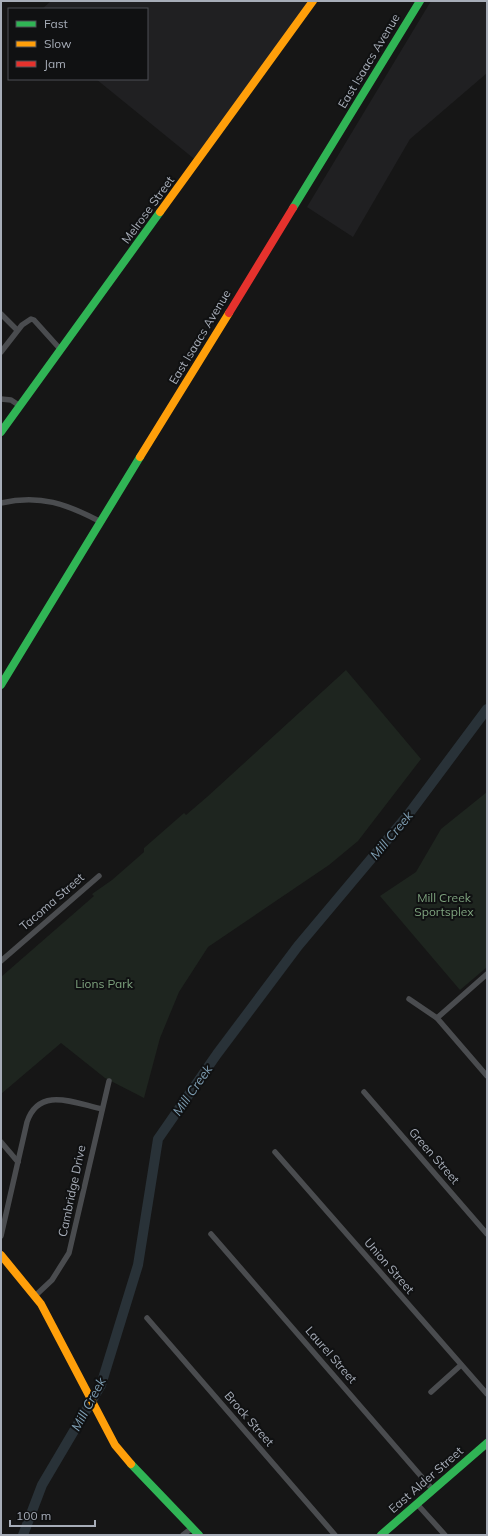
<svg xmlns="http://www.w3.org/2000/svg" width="488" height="1536" font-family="Mulish,sans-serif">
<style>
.built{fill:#202022}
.green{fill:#1e251f}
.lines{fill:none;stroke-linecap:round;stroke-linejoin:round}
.river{stroke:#293238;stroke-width:10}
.street{stroke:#4a4c4f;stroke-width:5.5}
.fast{stroke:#30b455;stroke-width:8}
.slow{stroke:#ff9f0a;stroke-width:8}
.jam{stroke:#e5322d;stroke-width:8}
.labels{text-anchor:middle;stroke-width:4;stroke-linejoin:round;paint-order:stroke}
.street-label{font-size:12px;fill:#a7adb8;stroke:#101112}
.park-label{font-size:12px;fill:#7ea37e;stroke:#101112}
.water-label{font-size:13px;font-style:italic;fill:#7e9eb3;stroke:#101112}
</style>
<rect width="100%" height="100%" fill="#161616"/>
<g class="built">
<path d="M51 1H314L198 162 96 79H147V9H42Z"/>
<path d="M431 1H487V73L410 139 353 237 307 207Z"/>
</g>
<g class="green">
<path d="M346 670 421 759 358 841 329 865 208 947 179 992 160 1038 144 1098 105 1078 61 1043 1 1094V977L94 896 92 894 112 880 144 852V848L184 813 186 815 207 797Z"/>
<path d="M487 792V967L460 990 380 896 416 872 441 829Z"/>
</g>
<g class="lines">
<path class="river" d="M23 1535 42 1485 101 1385 138 1265 158 1139 217 1054 298 946 408 815 487 709"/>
<g class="street">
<path d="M1 314 17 330"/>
<path d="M1 352 22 325 31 319 34 320 61 350"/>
<path d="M1 399 11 400 20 406"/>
<path d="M1 503C40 494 67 504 101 522"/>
<path d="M1 961 99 876"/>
<path d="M409 999 437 1018 487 1076"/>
<path d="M437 1018 487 974"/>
<path d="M364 1092 487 1234"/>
<path d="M1 1142 18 1162"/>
<path d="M275 1152 487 1394"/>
<path d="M211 1234 433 1490"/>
<path d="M1 1236 27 1122C39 1086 74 1103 102 1109"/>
<path d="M36 1295 52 1280 69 1253 109 1081"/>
<path d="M147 1318 335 1535"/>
<path d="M431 1392 461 1365"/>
<path d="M417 1504 445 1535"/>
<path d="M183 1535 192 1528"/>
</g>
<g class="fast">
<path d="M293 208 420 1"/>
<path d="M1 432 160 212"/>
<path d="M1 685 140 457"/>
<path d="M131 1464 199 1535"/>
<path d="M381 1535 487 1443"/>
</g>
<g class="slow">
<path d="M160 212 313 1"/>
<path d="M140 457 229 313"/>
<path d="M1 1255 41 1304 115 1445 131 1464"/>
</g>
<path class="jam" d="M229 313 293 208"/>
</g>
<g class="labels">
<g class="street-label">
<text transform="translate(369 61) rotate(-59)" y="4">East Isaacs Avenue</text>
<text transform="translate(148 210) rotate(-54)" y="4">Melrose Street</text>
<text transform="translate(200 337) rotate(-59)" y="4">East Isaacs Avenue</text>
<text transform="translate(52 902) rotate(-41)" y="4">Tacoma Street</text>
<text transform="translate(434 1156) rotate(49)" y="4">Green Street</text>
<text transform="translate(72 1191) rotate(-78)" y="4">Cambridge Drive</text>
<text transform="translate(389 1266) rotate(49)" y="4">Union Street</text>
<text transform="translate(331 1355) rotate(49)" y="4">Laurel Street</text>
<text transform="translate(249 1419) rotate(49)" y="4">Brock Street</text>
<text transform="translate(426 1480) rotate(-41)" y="4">East Alder Street</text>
</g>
<g class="park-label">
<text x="444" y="902">Mill Creek<tspan x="444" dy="14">Sportsplex</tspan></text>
<text x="104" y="988">Lions Park</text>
</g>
<g class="water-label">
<text transform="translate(391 835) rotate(-50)" y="5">Mill Creek</text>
<text transform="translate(192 1090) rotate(-55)" y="5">Mill Creek</text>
<text transform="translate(88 1404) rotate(-62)" y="5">Mill Creek</text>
</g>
</g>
<rect width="488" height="1536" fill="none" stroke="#a7adb8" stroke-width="4"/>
<rect x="8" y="8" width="140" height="72" fill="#101112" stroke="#4c4f54"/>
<rect x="16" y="21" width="20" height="6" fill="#30b455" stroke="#4c4f54"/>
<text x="44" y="28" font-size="12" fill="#a7adb8">Fast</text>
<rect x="16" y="41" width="20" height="6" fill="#ff9f0a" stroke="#4c4f54"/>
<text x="44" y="48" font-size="12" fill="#a7adb8">Slow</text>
<rect x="16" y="61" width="20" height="6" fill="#e5322d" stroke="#4c4f54"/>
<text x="44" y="68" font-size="12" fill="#a7adb8">Jam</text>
<path d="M10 1520v6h85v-6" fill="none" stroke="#a7adb8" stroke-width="2"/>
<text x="16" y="1520" font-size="12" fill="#a7adb8" stroke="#101112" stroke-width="3" paint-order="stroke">100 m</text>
</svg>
